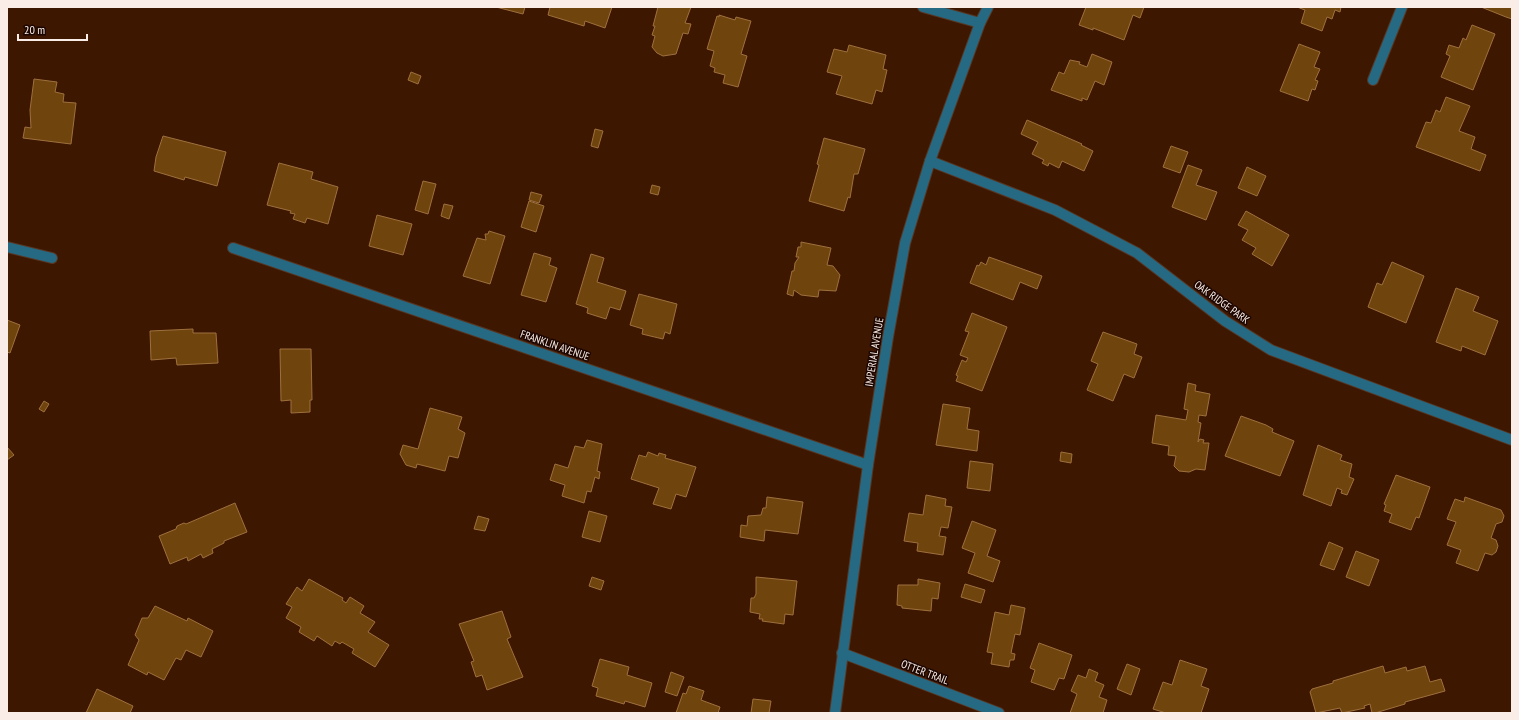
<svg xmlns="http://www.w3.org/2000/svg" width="1519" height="720" font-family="'PT Sans Narrow',sans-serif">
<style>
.building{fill:#70450d;stroke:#9e703e}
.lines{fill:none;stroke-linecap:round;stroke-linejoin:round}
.minor-casing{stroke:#583521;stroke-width:12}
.minor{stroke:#266983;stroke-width:10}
.labels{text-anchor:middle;stroke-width:3;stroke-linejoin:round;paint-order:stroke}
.street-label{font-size:11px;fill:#faece6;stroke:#1c0600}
</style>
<rect width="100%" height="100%" fill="#3e1701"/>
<g class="building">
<path d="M496 7H525L523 14Z"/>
<path d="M550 7H612L605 28 585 21 584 26 548 15Z"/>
<path d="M658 7H691L685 23 691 24 688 34 683 33 676 54 663 56 657 53 652 47 655 36 652 35 655 26H653Z"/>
<path d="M1086 7H1144L1140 18 1133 15 1124 40 1093 28V30L1079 25Z"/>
<path d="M1297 7H1341L1340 12 1335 10 1332 19 1327 17 1322 31 1301 23 1305 10Z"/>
<path d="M1481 7H1512V19L1506 17Z"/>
<path d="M719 15 735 20 736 17 751 21 741 54 747 56 738 87 723 83 725 75 714 72 715 68 710 66 714 51 707 49 717 16 719 17Z"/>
<path d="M1472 25 1495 34 1473 90 1441 77 1450 56 1446 54 1449 45 1459 48 1463 38 1466 40Z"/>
<path d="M1299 44 1320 52 1314 67 1320 69 1315 80 1318 81 1315 90 1312 89 1308 101 1280 91Z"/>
<path d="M849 45 886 55 883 69 887 70 882 92 876 90 872 104 836 94 842 76 827 72 834 49 847 52Z"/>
<path d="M1092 54 1112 62 1104 85 1095 81 1087 100 1082 98V101L1051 90 1059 72 1064 74 1070 60 1080 62 1079 64 1087 67Z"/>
<path d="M411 72 421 76 418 84 408 80Z"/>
<path d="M34 79 57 82 55 92 64 94 63 102 76 103 71 144 23 138 25 127 31 128 30 110Z"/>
<path d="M1446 97 1470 106 1459 131 1475 137 1471 149 1486 155 1480 171 1416 147 1426 122 1431 123 1436 110 1440 112Z"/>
<path d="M1027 120 1082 144 1081 145 1093 151 1084 171 1062 161 1059 168 1049 163 1048 166 1042 163 1044 160 1032 154 1038 142 1021 134Z"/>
<path d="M595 129 603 131 598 148 591 146Z"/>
<path d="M163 136 226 152 217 186 185 177 184 180 154 171 156 157Z"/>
<path d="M824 138 865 149 858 174H854L850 198 848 197 844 211 809 201 819 165 817 164Z"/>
<path d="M1171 146 1188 152 1180 173 1163 167Z"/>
<path d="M279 163 313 172 311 179 338 187 328 224 307 218 305 223 293 219 295 214 290 213 291 211 267 205Z"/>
<path d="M1188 165 1202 170 1196 185 1217 192 1206 220 1172 207Z"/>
<path d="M1247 167 1266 176 1257 196 1238 188Z"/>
<path d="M423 181 436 184 428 214 415 210Z"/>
<path d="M652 185 660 187 658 195 650 193Z"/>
<path d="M531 192 542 195 539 203 529 200Z"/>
<path d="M529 201 544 206 536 232 521 227Z"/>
<path d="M444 204 453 206 449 219 441 216Z"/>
<path d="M1246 211 1289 235 1272 266 1252 254 1256 248 1242 240 1248 230 1238 225Z"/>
<path d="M377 215 412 224 403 255 369 246Z"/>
<path d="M489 231 505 236 490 284 463 276 477 238 486 240 485 234H488Z"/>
<path d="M801 242 831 248 827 265 833 266 840 275 836 291 819 290 818 297 801 295 794 290 793 296 787 294 792 271H794L795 263 799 257H796L798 247H801Z"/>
<path d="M534 253 551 258 549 265 557 268 546 302 521 295Z"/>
<path d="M591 254 604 258 597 282 626 291 620 310 610 307 606 319 587 313 588 308 576 304Z"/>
<path d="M989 257 1042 276 1037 289 1020 282 1013 300 970 283 977 265 979 266 981 262 986 265Z"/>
<path d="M1392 262 1424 276 1406 323 1368 307 1377 283 1382 285Z"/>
<path d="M1456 288 1479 297 1473 311 1498 321 1485 355 1462 346 1461 351 1436 342Z"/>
<path d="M639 294 677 304 670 334 665 332 663 339 642 334 643 329 630 325Z"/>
<path d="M972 313 1007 327 982 391 956 381 958 376 956 375 962 360 966 362 968 358 960 355 969 332 965 331Z"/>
<path d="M7 320 20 325 10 353 7 352Z"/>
<path d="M193 329V333H216L218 363 177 365 176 358 151 360 150 331Z"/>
<path d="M1103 332 1137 344 1134 354 1142 357 1134 378 1124 374 1113 401 1087 390 1098 364 1091 361Z"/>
<path d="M280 349H311L312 400H310V412L291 413V400L281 401Z"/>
<path d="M1188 383 1196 385 1195 391 1210 394 1206 416 1199 415 1198 422 1201 423 1198 442 1200 439 1204 440 1203 443H1209L1205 470 1196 469 1189 472 1179 471 1174 466 1176 456 1168 455 1169 446 1152 443 1156 415 1186 420 1188 410 1184 409Z"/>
<path d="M44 401 49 404 44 412 39 409Z"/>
<path d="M943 404 970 408 967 429 979 431 977 451 936 445Z"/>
<path d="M430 408 462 417 458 429 465 433 458 458 449 456 445 471 417 464 416 468 406 465 400 454 403 445 418 449Z"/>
<path d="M1241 416 1266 425 1273 429 1272 432 1294 441 1280 476 1225 456Z"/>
<path d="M587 440 602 444 597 471 600 472 599 479 595 477 591 492 587 491 584 503 562 496 565 485 550 480 555 464 568 468 575 446 584 448Z"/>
<path d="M1318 445 1342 455 1340 460 1352 464 1349 477 1354 479 1347 495 1341 493 1342 490 1337 488 1331 506 1303 495Z"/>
<path d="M7 447 14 455 7 460Z"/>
<path d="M648 452 658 456 659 453 666 455 665 458 696 467 686 497 676 494 671 509 653 504 659 488 631 479 639 455 646 457Z"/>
<path d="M1061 452 1072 454 1071 463 1060 461Z"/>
<path d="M970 461 993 464 990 491 967 488Z"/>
<path d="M1396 475 1430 487 1419 518 1416 517 1411 530 1389 522 1392 514 1384 511 1386 505 1384 504Z"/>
<path d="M926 495 946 499 945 506 952 507 948 528 941 527 939 536 946 537 943 555 917 551 918 543 904 541 909 513 923 515Z"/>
<path d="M767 497 803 502 798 534 765 530 764 541 740 537 741 525 747 526 748 516 761 515 763 508H766Z"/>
<path d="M1465 497 1501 510 1504 516 1502 522 1496 524 1491 538 1496 540 1498 546 1496 552 1492 555 1485 553 1478 571 1456 563 1461 550 1447 545 1456 522 1447 519 1455 499 1464 502Z"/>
<path d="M235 503 247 532 224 541V543L212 549 213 553 203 558 201 554 188 561 187 557 170 564 159 536 176 529 177 526 184 523 186 524Z"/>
<path d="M589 511 607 516 600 542 582 537Z"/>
<path d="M478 516 489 519 485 531 474 529Z"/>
<path d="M972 521 996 530 987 556 1000 561 993 582 968 573 975 553 962 548Z"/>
<path d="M1329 542 1343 548 1334 570 1320 565Z"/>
<path d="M1356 551 1379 560 1369 586 1346 577Z"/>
<path d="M592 577 604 581 601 590 589 586Z"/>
<path d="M756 577 797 581 793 615 785 614 784 624 762 621 763 619H759L760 614 750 612 751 598H754L756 594Z"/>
<path d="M309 579 343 598 342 600 346 603 350 597 364 606 360 613 375 622 368 632 389 645 375 667 352 653 354 649 342 642 340 644 335 641 332 646 317 636 314 641 299 632 301 627 286 618 292 607 286 604 297 587 302 591Z"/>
<path d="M918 579 940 583 938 599 932 598 931 611 902 608V606L897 605 898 585H918Z"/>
<path d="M965 584 985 590 981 603 961 597Z"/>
<path d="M1011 605 1025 608 1020 635 1015 634 1011 653 1015 654 1014 660H1010L1009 667 991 664 993 653 987 652 995 612 1009 615Z"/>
<path d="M155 606 187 621 188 618 213 631 201 657 186 650 181 660 176 658 164 680 148 672 147 675 128 665 139 640 135 635 142 618H148Z"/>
<path d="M502 611 511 637 507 639 523 677 487 690 482 675 476 677 471 662 474 661 459 624Z"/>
<path d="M1039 643 1072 655 1064 679 1059 678 1054 690 1031 682 1035 670 1030 668Z"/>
<path d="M600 659 629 667 627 675 652 683 645 707 625 701 624 704 596 696 598 688 592 686Z"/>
<path d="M1180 660 1207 669 1201 686 1209 689 1201 713H1166L1153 709 1163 682 1172 685Z"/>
<path d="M1127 664 1140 669 1131 695 1117 689Z"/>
<path d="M1383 666 1385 673 1406 667 1407 671 1425 666 1430 682 1441 679 1445 691 1405 702V704L1375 713H1372L1370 704 1364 706 1365 708 1342 713 1340 708 1316 713 1310 692 1312 689 1333 683V681Z"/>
<path d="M1089 669 1098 673 1095 681 1104 685 1099 697 1107 700 1103 713H1070L1077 694 1071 691 1078 675 1086 678Z"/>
<path d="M671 672 684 677 677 696 665 692Z"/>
<path d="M689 686 704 691 701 700 720 707 718 713H676L683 693 686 694Z"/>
<path d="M97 689 133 706 130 713H86Z"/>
<path d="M753 699 771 701 769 713H751Z"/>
</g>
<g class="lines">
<g class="minor-casing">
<g id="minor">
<path d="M923 7 980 23"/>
<path d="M1373 80 1402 7"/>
<path d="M930 161 1055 210 1137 253 1225 321 1271 350 1512 440"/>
<path d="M7 247 52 258"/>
<path d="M233 248 868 465"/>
<path d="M842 653 999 713"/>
<path d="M835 713 868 465 888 337 905 243 930 161 980 23 988 7"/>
</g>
</g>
<use href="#minor" class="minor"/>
</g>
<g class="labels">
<g class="street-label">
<text transform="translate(1222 302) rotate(36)" y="4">OAK RIDGE PARK</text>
<text transform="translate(555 345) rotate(19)" y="4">FRANKLIN AVENUE</text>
<text transform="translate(874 352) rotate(-81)" y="4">IMPERIAL AVENUE</text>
<text transform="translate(925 672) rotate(21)" y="4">OTTER TRAIL</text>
</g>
</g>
<rect width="1519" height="720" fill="none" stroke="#faece6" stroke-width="16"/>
<path d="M18 34v6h69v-6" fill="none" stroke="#faece6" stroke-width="2"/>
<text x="24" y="34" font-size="12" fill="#faece6" stroke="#1c0600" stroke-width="3" paint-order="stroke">20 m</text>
</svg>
